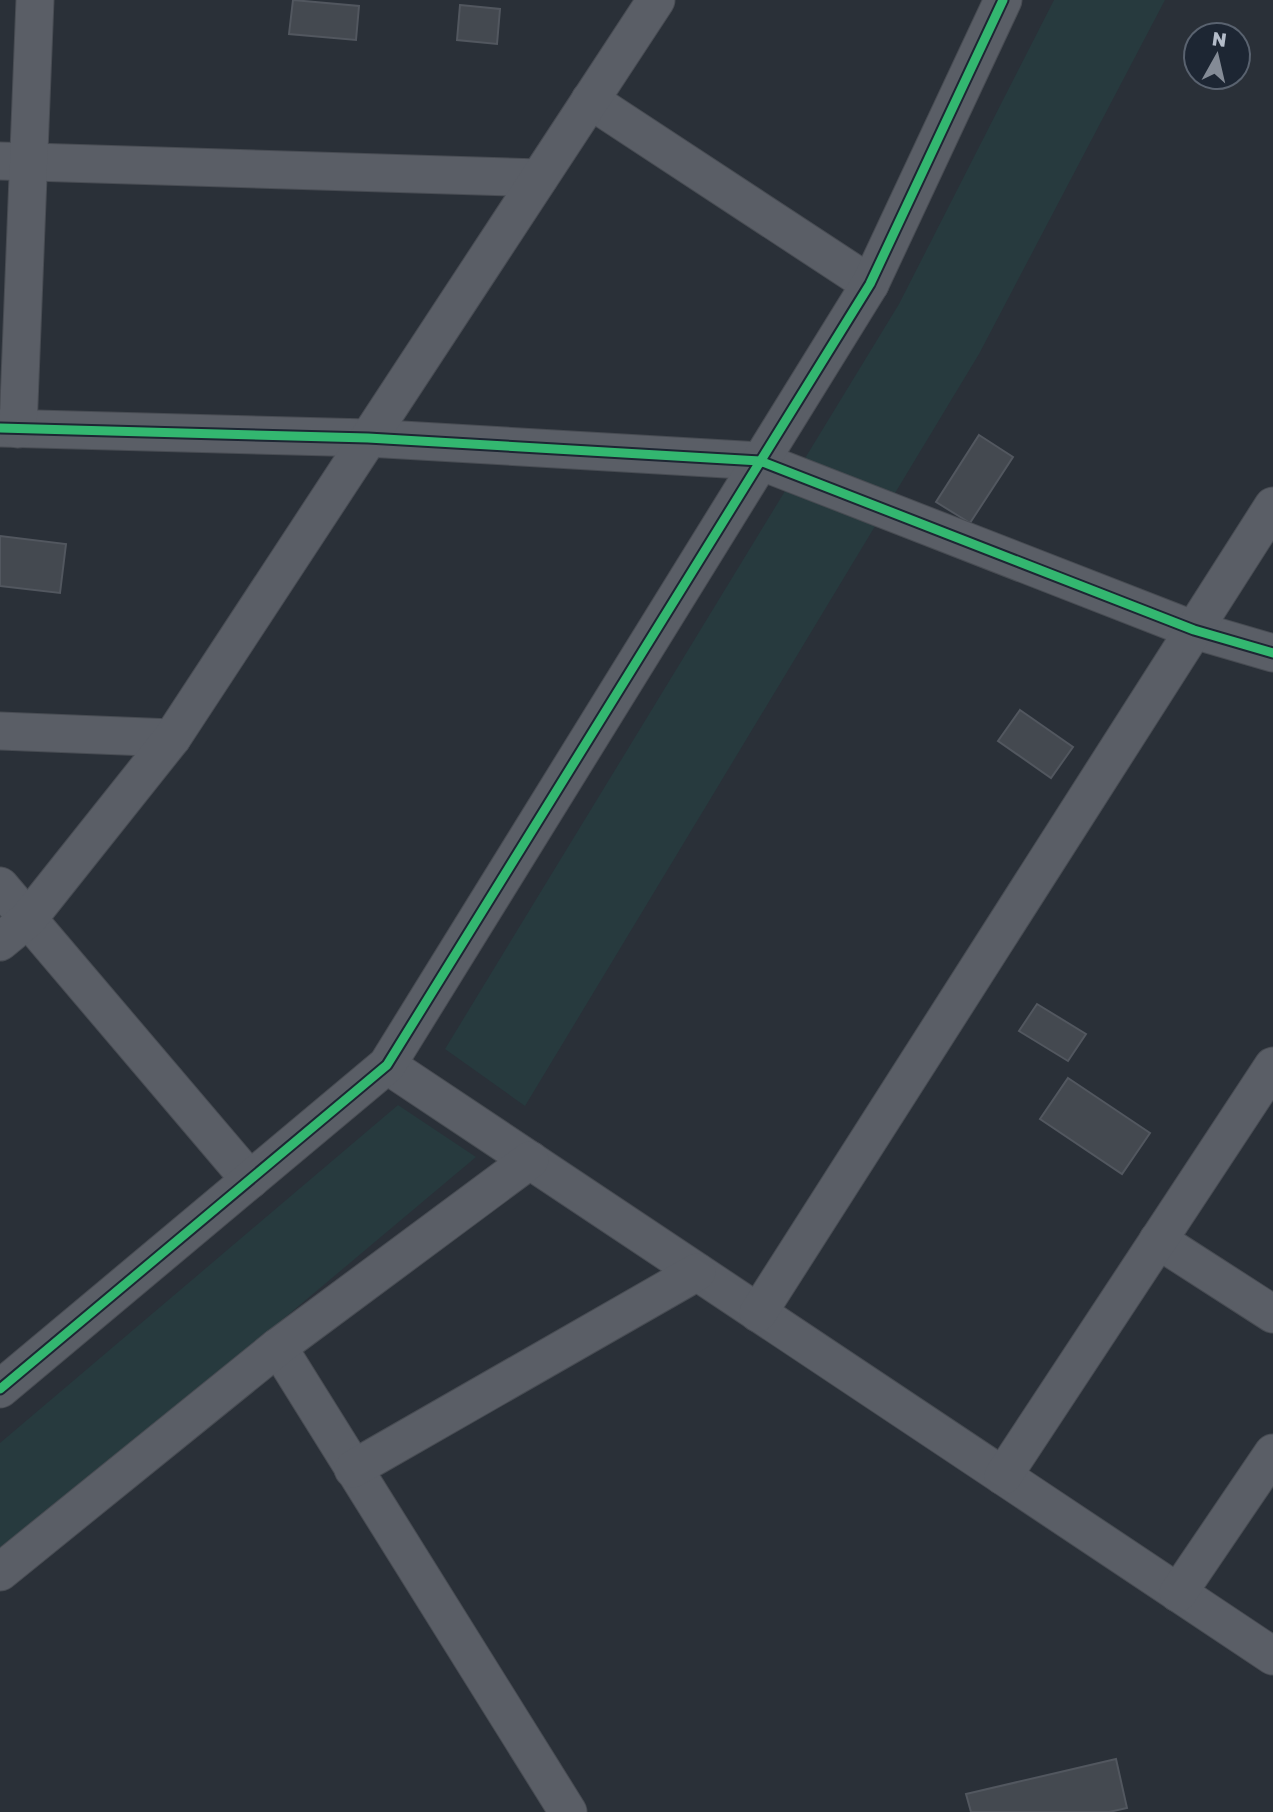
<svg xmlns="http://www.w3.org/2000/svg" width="1273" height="1812" font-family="'Golos Text',sans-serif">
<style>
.green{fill:#273a3e}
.building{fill:#444950;stroke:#52575f;stroke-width:2}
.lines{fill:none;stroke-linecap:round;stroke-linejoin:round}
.minor-casing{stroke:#484c53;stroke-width:39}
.minor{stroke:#5a5e66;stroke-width:37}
.cycleway-casing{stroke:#1d2633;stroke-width:13}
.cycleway{stroke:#33b770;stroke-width:9}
</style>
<rect width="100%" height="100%" fill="#2a3038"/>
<g class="green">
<path d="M1054 0H1165L979 354 525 1106 445 1049 899 304Z"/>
<path d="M398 1105 476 1157 0 1557V1443Z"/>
</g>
<g class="building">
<path d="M293 0 359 6 356 40 289 34Z"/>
<path d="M460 5 500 9 497 44 457 40Z"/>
<path d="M979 435 1013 457 970 523 936 502Z"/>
<path d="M0 536 66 544 60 593 0 586Z"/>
<path d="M1020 710 1073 747 1051 778 998 741Z"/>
<path d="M1037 1004 1086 1034 1068 1061 1019 1031Z"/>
<path d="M1068 1078 1150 1133 1122 1174 1040 1119Z"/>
<path d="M1116 1759 1127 1808 1109 1812H971L966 1794Z"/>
</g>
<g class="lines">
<g class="minor-casing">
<g id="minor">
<path d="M590 100 870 284"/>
<path d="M0 161 539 178"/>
<path d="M0 428 368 438 760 461 1194 630 1273 653"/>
<path d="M18 429 35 0"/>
<path d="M0 731 172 738"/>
<path d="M0 886 250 1180"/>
<path d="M0 942 28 919 172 738 656 0"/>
<path d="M387 1065 1273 1656"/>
<path d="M1158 1240 1273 1314"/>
<path d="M758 1313 1273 506"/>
<path d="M278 1347 568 1812"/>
<path d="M0 1389 387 1065 870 284 1003 0"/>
<path d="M353 1469 697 1272"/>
<path d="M1003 1476 1273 1066"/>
<path d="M0 1572 278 1347 530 1160"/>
<path d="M1178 1593 1273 1453"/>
</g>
</g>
<use href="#minor" class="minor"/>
<g class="cycleway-casing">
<g id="cycleway">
<path d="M0 428 368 438 760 461 1194 630 1273 653"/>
<path d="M0 1389 387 1065 870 284 1003 0"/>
</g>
</g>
<use href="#cycleway" class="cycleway"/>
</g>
<g transform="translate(1217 56) rotate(8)"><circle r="33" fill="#1d2633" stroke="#59626f" stroke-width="2"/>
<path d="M0-5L12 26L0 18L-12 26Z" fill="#848b96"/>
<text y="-10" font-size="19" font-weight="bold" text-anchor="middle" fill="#b4bcc9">N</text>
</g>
</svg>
